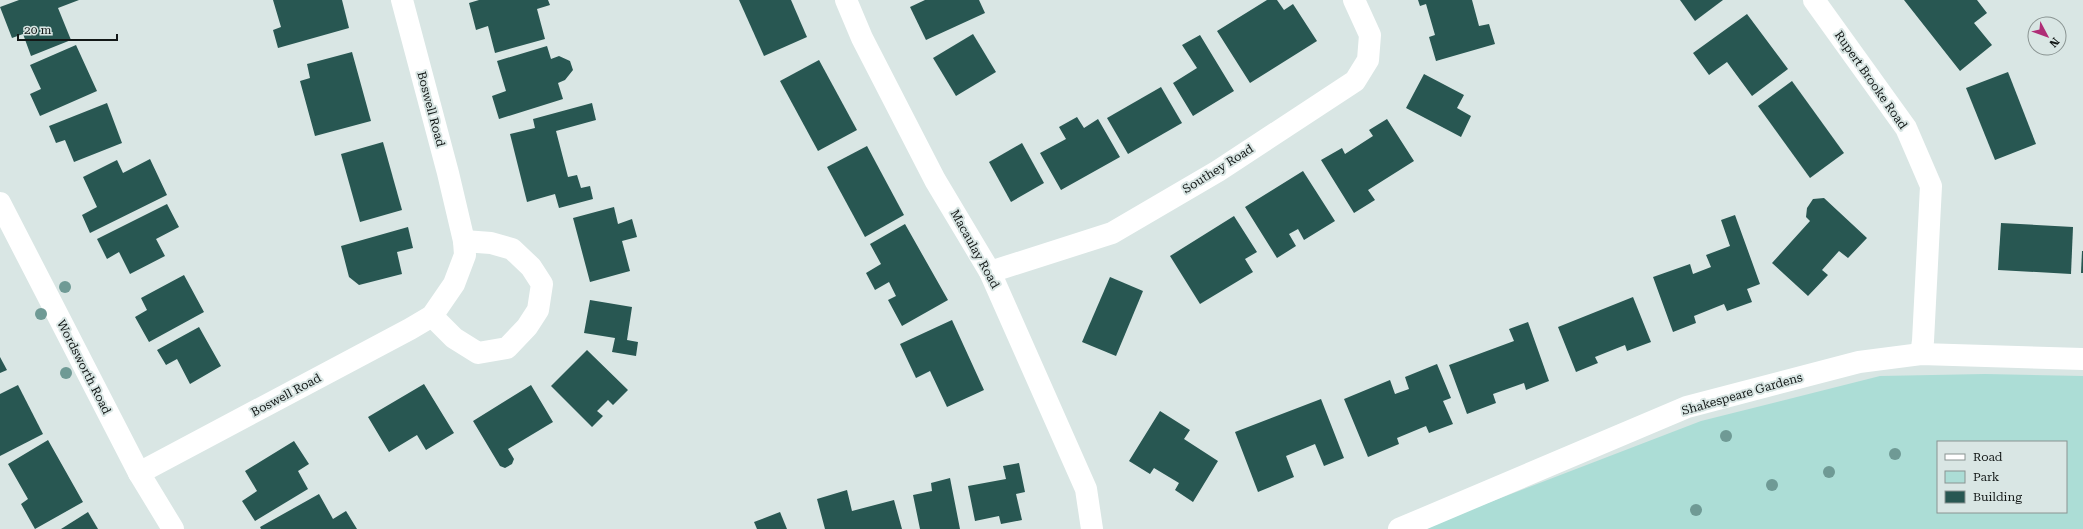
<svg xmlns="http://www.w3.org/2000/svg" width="2083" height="529" font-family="'Roboto Serif',serif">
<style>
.green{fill:#acddd6;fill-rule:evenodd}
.building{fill:#285752}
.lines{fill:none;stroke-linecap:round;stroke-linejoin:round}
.minor{stroke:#fff;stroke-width:22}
.tree{fill:#6f9a95}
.labels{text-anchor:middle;stroke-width:4;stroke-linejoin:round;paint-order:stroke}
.street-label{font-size:12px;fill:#131817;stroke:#d9e6e4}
</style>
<rect width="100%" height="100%" fill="#d9e6e4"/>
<!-- green -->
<path class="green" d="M1985 374 2083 376V529H1420L1701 421 1880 376ZM1938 442H2066V512H1938Z"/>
<!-- building -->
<g class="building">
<polygon points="19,0 79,0 58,8 71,40 31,56 23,34 12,38 0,7"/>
<polygon points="273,0 342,0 349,28 278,48 273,30 281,27"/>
<polygon points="479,0 548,0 550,5 537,9 545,39 495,53 488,26 476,30 469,3"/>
<polygon points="739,0 791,0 807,37 764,56"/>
<polygon points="925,0 979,0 985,13 926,40 910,7"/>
<polygon points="1267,0 1277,0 1284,10 1293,4 1317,41 1250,83 1217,31"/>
<polygon points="1418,0 1472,0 1479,26 1489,24 1495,44 1436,61 1429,37 1435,35 1426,4 1420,6"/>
<polygon points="1680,0 1723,0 1695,21"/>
<polygon points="1904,0 1977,0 1987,13 1974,23 1992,45 1960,71"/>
<polygon points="1747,14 1788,69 1752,96 1727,62 1709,75 1693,53"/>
<polygon points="973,34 996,72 956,96 933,58"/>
<polygon points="1200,35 1234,91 1193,116 1173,83 1197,68 1182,45"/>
<polygon points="76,45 97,91 40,116 30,94 41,89 30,65"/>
<polygon points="547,46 551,59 559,56 570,61 573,70 565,80 558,83 563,99 499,119 492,96 506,91 497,61"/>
<polygon points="352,52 371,121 315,136 300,81 310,78 307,64"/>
<polygon points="819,60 857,130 818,151 780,81"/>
<polygon points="2008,72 2036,144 1995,160 1966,88"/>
<polygon points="1424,74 1464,95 1457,108 1471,116 1461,137 1406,108"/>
<polygon points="1792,81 1844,153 1810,178 1758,106"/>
<polygon points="1161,87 1182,123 1128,154 1107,118"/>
<polygon points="107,103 122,143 74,162 65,140 56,143 49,126"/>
<polygon points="592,103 596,120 556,131 568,177 577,175 581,188 590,186 593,199 559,208 555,194 527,202 510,134 535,128 533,119"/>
<polygon points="1077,117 1084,128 1098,119 1120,157 1061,190 1040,153 1066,139 1059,127"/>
<polygon points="1387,119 1414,161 1368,190 1375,200 1354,213 1321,160 1342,148 1345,154 1373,136 1369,130"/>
<polygon points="383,142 402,210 360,222 341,154"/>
<polygon points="1022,143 1044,183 1011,202 989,162"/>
<polygon points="867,146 904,215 865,237 827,167"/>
<polygon points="150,159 167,195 90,233 82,215 97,207 83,177 117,160 123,173"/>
<polygon points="1303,171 1335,221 1304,240 1298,229 1289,234 1296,246 1277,258 1245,207"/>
<polygon points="1824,198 1867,238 1848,258 1839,251 1822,270 1828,275 1808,296 1772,263 1810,221 1806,217 1807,208 1813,199"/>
<polygon points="167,204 179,227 156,239 165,256 130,274 119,252 107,259 97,239"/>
<polygon points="614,207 618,224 632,219 637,237 622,241 630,271 590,282 573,218"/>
<polygon points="1735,215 1760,284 1747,289 1752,302 1727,311 1724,304 1694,316 1696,323 1673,332 1653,277 1690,264 1693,274 1711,267 1706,255 1730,246 1721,220"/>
<polygon points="1234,216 1257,252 1245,259 1253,272 1200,304 1170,256"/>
<polygon points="2001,223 2073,227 2071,274 1998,270"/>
<polygon points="905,224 948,300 902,326 888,300 896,296 889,282 875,290 866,273 881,264 870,244"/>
<polygon points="408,227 413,248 397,252 402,274 359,285 349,277 341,246"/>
<polygon points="2082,251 2083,251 2083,273 2081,273"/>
<polygon points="184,275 204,312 149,342 135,317 147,310 141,298"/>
<polygon points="1110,277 1143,291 1116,356 1082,342"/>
<polygon points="1633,297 1651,342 1627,351 1625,345 1595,357 1598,363 1576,372 1558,327"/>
<polygon points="590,300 632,307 627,340 638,342 636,356 612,352 615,338 584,333"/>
<polygon points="952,320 984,390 947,407 930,371 916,378 900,344"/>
<polygon points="1528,322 1549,381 1526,390 1524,383 1493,394 1496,403 1467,414 1449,365 1514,341 1509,329"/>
<polygon points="199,327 221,366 190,384 177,359 166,365 157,350"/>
<polygon points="587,350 628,390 613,405 608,400 597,411 603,416 592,427 551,386"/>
<polygon points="0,357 7,370 0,373"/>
<polygon points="1437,364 1451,398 1443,401 1453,424 1429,433 1426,426 1397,438 1399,444 1368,457 1344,399 1390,380 1395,394 1409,389 1405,377"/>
<polygon points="424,384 454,433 426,450 417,435 389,452 368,417"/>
<polygon points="18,385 43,434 0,456 0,394"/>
<polygon points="531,385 553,422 508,449 514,459 512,464 505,468 500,466 473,421"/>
<polygon points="1321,399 1344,458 1324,466 1315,444 1286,456 1294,477 1258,492 1235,432"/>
<polygon points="1160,411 1190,430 1184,439 1218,461 1193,502 1175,490 1179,483 1154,468 1150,474 1129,461"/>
<polygon points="48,440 83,502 35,529 21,504 28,499 8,464"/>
<polygon points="294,441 309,464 298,471 308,489 255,521 242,501 257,491 245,471"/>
<polygon points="1019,463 1025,492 1016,494 1022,520 1001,524 999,516 975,521 968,486 1006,479 1003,466"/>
<polygon points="950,478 960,529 920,529 913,495 932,491 931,483"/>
<polygon points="847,490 852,511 894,500 902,529 825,529 817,499"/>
<polygon points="319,494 333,519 346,511 357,529 261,529 260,527"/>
<polygon points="88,512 98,529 61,529"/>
<polygon points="780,512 787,529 757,529 754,522"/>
</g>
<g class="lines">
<!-- minor -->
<g class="minor">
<polyline points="846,0 862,38 935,180 990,272 1086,489 1092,529"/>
<polyline points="1814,0 1906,128 1931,186 1923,341 1921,354"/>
<polyline points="0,203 139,473 173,529"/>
<polyline points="990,272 1112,233 1218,171 1355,81 1368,60 1370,35 1354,0"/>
<polyline points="432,316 454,338 478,353 507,348 527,327 538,310 542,284 531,267 512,249 491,243 464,241"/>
<polyline points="139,473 410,329 432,316 454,284 465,255 464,241 448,173 402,0"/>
<polyline points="1399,529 1687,407 1859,362 1921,354 2083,359"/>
</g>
</g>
<!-- trees -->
<g class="tree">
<circle cx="65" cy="287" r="6"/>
<circle cx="41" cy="314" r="6"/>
<circle cx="66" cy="373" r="6"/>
<circle cx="1726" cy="436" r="6"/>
<circle cx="1895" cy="454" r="6"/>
<circle cx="1829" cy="472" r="6"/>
<circle cx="1772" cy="485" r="6"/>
<circle cx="1696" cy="510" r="6"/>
</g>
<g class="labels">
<!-- street labels -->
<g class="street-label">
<text transform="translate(1871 80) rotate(55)" y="4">Rupert Brooke Road</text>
<text transform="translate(431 109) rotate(75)" y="4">Boswell Road</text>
<text transform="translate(1218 169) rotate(-32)" y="4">Southey Road</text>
<text transform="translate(975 249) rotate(61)" y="4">Macaulay Road</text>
<text transform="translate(84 367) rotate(63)" y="4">Wordsworth Road</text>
<text transform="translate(1742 394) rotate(-16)" y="4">Shakespeare Gardens</text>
<text transform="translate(286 395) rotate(-28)" y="4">Boswell Road</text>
</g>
</g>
<!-- legend -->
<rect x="1937" y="441" width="130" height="72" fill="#d9e6e4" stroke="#8a9492"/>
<rect x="1945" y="454" width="20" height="6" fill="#ffffff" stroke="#8a9492"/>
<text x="1973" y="461" font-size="12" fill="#131817">Road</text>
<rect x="1945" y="471" width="20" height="12" fill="#acddd6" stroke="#8a9492"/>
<text x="1973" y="481" font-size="12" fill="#131817">Park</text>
<rect x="1945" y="491" width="20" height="12" fill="#285752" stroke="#8a9492"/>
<text x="1973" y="501" font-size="12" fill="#131817">Building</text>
<!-- north arrow -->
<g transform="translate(2047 36) rotate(131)"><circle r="19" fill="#d9e6e4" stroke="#8a9492"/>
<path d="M0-3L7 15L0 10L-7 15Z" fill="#af2d76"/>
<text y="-6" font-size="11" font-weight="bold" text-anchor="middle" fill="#131817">N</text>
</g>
<!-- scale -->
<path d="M18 34v6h99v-6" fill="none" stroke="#131817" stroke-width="2"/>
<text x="24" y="34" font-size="12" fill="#131817" stroke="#d9e6e4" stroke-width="3" paint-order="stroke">20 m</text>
</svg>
